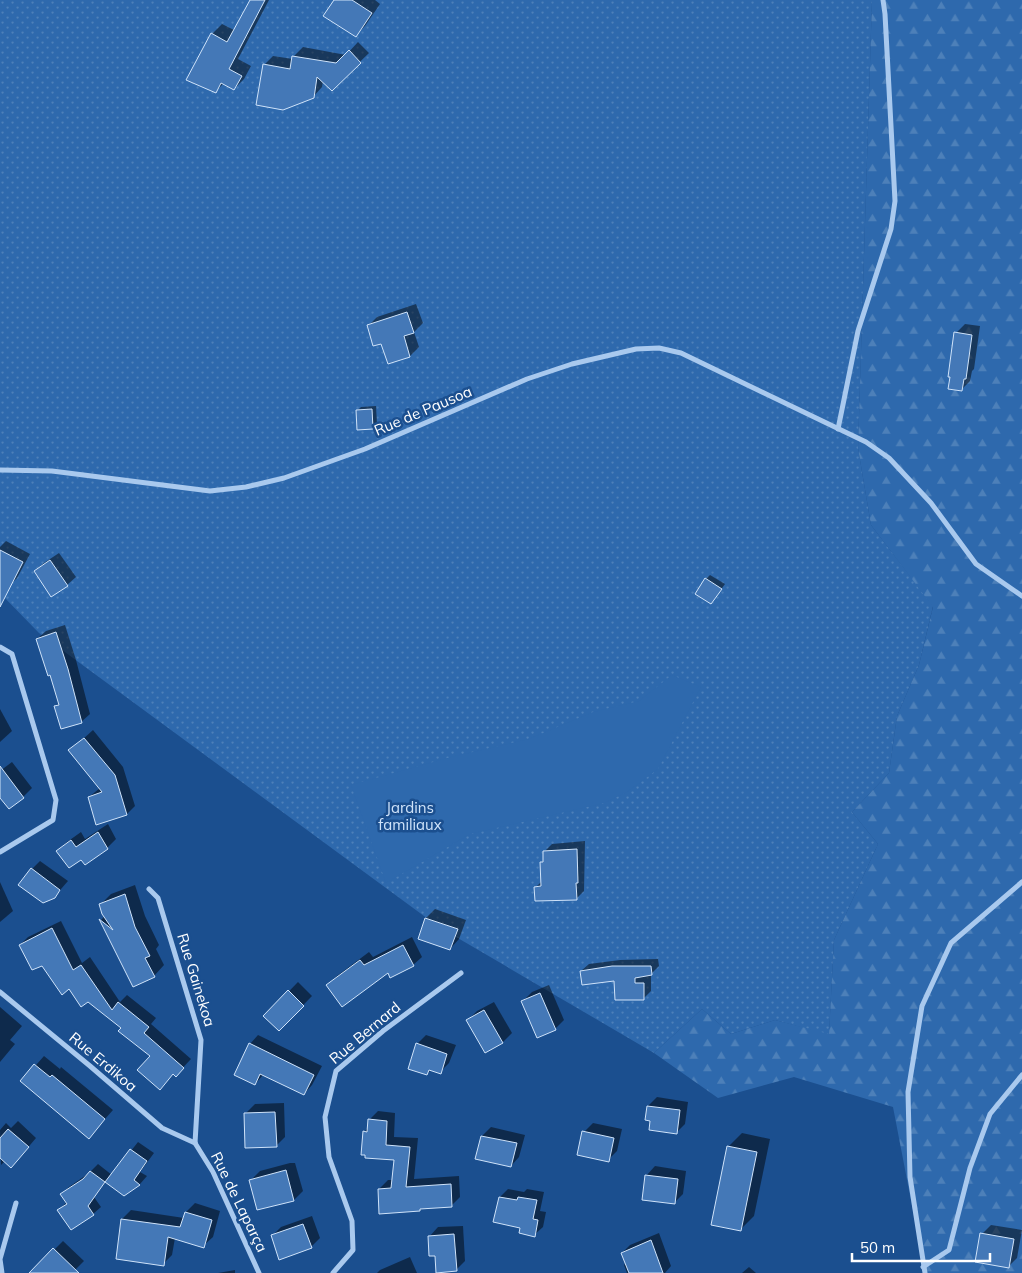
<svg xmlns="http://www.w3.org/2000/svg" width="1022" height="1273" font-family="Mulish,sans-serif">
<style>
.grass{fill:url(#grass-dots)}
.forest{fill:url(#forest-firs)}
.garden{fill:#2e69ad}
.shadow{fill:#0007}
.building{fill:#4478b7;stroke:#cfe3fa}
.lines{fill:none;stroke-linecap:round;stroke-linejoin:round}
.minor{stroke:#a9c9ee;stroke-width:5}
.labels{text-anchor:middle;stroke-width:5;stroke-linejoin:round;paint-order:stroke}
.street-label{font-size:15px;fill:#fff;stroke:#1b4f8f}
.park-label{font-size:15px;fill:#cfe3fa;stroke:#1b4f8f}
</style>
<defs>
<pattern id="grass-dots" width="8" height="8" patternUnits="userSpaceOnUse" patternTransform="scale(1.25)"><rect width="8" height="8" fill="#2e69ad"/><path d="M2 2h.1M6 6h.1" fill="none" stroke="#4d80b9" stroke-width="1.8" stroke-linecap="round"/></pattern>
<pattern id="forest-firs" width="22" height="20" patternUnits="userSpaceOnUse" patternTransform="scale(1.25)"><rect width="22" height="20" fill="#2e69ad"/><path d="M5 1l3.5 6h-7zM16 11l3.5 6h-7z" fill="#4d80b9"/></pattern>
</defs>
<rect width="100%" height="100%" fill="#1b4f8f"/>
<!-- grass -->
<polygon class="grass" points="0,0 872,0 858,448 871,525 933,606 919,665 897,716 889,773 852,812 878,844 834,940 829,1035 775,1020 731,1034 702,1009 654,1053 439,927 39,633 0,593"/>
<!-- forest -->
<polygon class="forest" points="872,0 1022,0 1022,1273 925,1273 893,1107 794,1077 718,1098 654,1053 702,1009 731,1034 775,1020 829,1034 834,940 878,844 852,812 889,773 897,716 919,665 933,607 871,525 858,448"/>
<!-- garden -->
<polygon class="garden" points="672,675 701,687 658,769 627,792 604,803 470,834 386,883 351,785 451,757 529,739 593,712 639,701"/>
<!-- shadow -->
<g class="shadow">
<polygon points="251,0 269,0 238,59 251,66 244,79 234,89 224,83 215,92 212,34 222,24 234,30"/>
<polygon points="335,0 375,0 380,4 365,26 356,35"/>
<polygon points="358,42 369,53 332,89 323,81 322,87 313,97 264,65 273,56 293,59 294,56 303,47 346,55"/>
<polygon points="416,304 423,323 414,332 419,347 410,356 382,342 368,326 377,317"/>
<polygon points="965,324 980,326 974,369 972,371 970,381 961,390 956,333"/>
<polygon points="376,406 377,424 373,428 357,411 361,407"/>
<polygon points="6,541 30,554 17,578 9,586 0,582 0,547"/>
<polygon points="59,553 76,577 67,585 35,571 44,563"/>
<polygon points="710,575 725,584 711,603 706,579"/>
<polygon points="65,625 76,660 90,714 81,722 56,707 59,703 51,673 37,639 46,631"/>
<polygon points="0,709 12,731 0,742"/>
<polygon points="93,730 123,767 135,806 127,814 97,823 89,797 100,788 70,751"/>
<polygon points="12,762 32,788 23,797 0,795 0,771"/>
<polygon points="108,824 116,839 107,848 81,858 58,851 67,842 81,832 85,839"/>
<polygon points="585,841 584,891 576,899 536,887 542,881 541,863 544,860 544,852 552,844"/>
<polygon points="40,861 68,881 54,897 32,869"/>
<polygon points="0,882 13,911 0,922"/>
<polygon points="135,885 145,916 159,945 156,949 164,965 154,976 133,986 101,920 105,916 100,905 111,894"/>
<polygon points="435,909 466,920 459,939 450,949 419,938 426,918"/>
<polygon points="61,921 82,963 90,957 120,1002 127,995 156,1018 151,1024 191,1059 176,1075 151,1056 123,1028 69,988 20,945 28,937"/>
<polygon points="412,937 422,957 413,965 328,985 337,976 369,952 373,957"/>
<polygon points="658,959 659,966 651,974 651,991 643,999 616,979 581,971 589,964 620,960"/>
<polygon points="298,982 312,996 279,1030 265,1016"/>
<polygon points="549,985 564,1020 555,1029 523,1001 532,992"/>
<polygon points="494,1002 512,1033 503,1042 485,1052 468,1020 477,1011"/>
<polygon points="0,1007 22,1026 10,1040 15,1044 0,1062"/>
<polygon points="258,1035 322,1066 312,1085 304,1094 264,1074 255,1084 250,1044"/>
<polygon points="426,1035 456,1045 449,1063 440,1072 432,1069 427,1074 417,1044"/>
<polygon points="44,1056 60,1069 61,1067 113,1110 89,1137 22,1081"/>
<polygon points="657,1097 688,1102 685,1124 676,1133 652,1119 648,1106"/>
<polygon points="284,1103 285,1137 276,1146 246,1113 255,1104"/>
<polygon points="378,1111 395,1113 394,1137 418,1138 414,1179 459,1176 460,1197 451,1206 422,1207 420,1210 379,1189 388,1180 393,1180 396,1159 364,1132 368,1128 369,1120"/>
<polygon points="18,1121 36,1138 19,1158 5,1161 1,1165 0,1130 6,1123 11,1128"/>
<polygon points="593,1123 622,1129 617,1151 608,1160 584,1132"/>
<polygon points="491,1127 525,1135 519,1157 511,1166 482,1136"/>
<polygon points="742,1133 770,1139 754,1216 740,1230 728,1147"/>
<polygon points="138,1142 154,1153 140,1172 147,1176 140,1184 124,1194 106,1181 94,1197 101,1207 93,1214 59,1210 67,1202 62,1194 69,1187 89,1173 98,1164 112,1175"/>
<polygon points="290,1163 295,1163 303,1191 294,1200 251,1180 260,1171"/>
<polygon points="655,1166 686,1171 683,1194 674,1203 646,1176"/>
<polygon points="508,1189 524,1192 527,1189 544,1192 540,1211 546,1212 543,1227 534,1235 522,1227 500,1197"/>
<polygon points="195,1203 220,1211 213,1237 203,1246 175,1238 172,1255 163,1264 122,1219 131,1210 184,1218 186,1212"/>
<polygon points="312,1216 320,1238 311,1247 272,1236 281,1227"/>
<polygon points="991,1225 1022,1230 1017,1258 1008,1267 982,1234"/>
<polygon points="463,1226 465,1261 456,1270 429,1237 438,1227"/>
<polygon points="659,1233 671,1266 665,1273 627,1273 624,1265 626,1263 622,1253 630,1245"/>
<polygon points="63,1241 84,1261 72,1273 42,1273 36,1268"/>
<polygon points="410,1257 417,1273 377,1273 380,1270"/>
<polygon points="749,1267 756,1273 742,1273"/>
<polygon points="235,1270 235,1273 218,1273"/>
</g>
<!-- building -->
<g class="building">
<polygon points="250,0 265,0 229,69 242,76 234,90 221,83 216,93 186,80 211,33 227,42"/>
<polygon points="334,0 352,0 372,13 356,37 323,16"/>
<polygon points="349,50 361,63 332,91 317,77 314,98 283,110 256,105 263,64 290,69 292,56 336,63"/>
<polygon points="407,312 414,333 404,336 410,357 388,364 381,344 373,346 367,325"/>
<polygon points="954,332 972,335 966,379 964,379 962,391 948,389 950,377 948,377"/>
<polygon points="372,409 373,429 357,430 356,410"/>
<polygon points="0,550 23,562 0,607"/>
<polygon points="50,560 68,586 51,597 34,571"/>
<polygon points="705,578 722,589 711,604 695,594"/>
<polygon points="56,632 68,669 82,723 61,729 54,706 59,705 50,675 48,676 36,639"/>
<polygon points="84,738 115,775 127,815 96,825 88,797 102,792 68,750"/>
<polygon points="0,766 24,798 9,809 0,798"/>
<polygon points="98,832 108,849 85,865 81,860 69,868 56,851 71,840 76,847"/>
<polygon points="577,849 578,883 576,883 577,900 535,901 534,887 541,886 540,862 543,862 543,851"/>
<polygon points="31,868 60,890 55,898 43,903 18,885"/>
<polygon points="125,894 135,927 150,956 145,958 155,977 133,987 99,919 113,930 102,914 99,904"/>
<polygon points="425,918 458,929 450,950 418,939"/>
<polygon points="52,928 73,970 81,965 112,1010 118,1002 149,1027 144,1033 184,1068 176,1077 173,1074 160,1090 137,1070 150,1056 118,1031 121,1028 88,1002 81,1007 69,989 62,995 42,966 32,970 19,945"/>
<polygon points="403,945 414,966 390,978 388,973 342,1007 326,985 360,960 364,965"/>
<polygon points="612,966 651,966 652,975 635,978 635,983 644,983 644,1000 615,1000 614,981 582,985 580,971"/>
<polygon points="288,990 304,1006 279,1031 263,1016"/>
<polygon points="540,993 556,1030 537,1038 521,1001"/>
<polygon points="484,1010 503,1043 485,1053 466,1020"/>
<polygon points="249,1043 314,1075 304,1095 260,1074 255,1085 234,1075"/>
<polygon points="416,1043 447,1054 441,1074 429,1070 427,1075 408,1069"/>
<polygon points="34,1064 50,1077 52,1075 105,1119 89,1139 20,1081"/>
<polygon points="647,1106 680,1110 677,1134 649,1130 650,1121 645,1120"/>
<polygon points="275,1112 277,1147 245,1148 244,1113"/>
<polygon points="368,1119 387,1121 386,1145 410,1147 406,1187 451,1184 452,1207 420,1209 420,1211 379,1214 378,1189 391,1188 394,1160 365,1158 365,1155 361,1155 363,1131 367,1132"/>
<polygon points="8,1129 29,1147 11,1168 0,1158 0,1138"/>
<polygon points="582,1131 614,1138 609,1162 577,1155"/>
<polygon points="481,1136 517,1143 511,1167 475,1159"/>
<polygon points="727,1146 757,1152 741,1231 711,1225"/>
<polygon points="130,1149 147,1161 134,1180 140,1185 124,1196 105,1182"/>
<polygon points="286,1170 294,1201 257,1210 249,1180"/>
<polygon points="90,1171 105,1182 88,1206 94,1215 71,1230 57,1210 67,1204 60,1194 83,1179"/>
<polygon points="645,1175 678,1179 675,1204 642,1200"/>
<polygon points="499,1197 517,1200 518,1197 537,1200 533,1219 538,1220 535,1237 519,1233 520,1228 493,1222"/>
<polygon points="185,1212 212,1220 204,1248 168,1237 164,1266 116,1259 121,1219 180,1227"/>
<polygon points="303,1224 312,1248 279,1260 271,1235"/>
<polygon points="980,1233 1014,1239 1009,1268 975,1262"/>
<polygon points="454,1234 457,1271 436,1273 435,1256 429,1256 428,1236"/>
<polygon points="651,1240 663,1273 629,1273 621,1253"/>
<polygon points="53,1248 79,1273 29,1273"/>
</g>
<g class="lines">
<!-- minor -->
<g class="minor">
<polyline points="838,429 858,331 891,229 895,201 885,14 883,0"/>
<polyline points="0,470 52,471 210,491 246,487 284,478 365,449 527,379 572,364 636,349 659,348 681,353 866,442 889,458 931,503 976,564 1022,596"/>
<polyline points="0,647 12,654 56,800 53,820 0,852"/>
<polyline points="149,889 158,898 201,1040 195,1143"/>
<polyline points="0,992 90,1066 162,1128 195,1143"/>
<polyline points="195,1143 213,1172 259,1273"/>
<polyline points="923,1267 949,1250 970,1168 990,1114 1022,1075"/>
<polyline points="2,1273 0,1259 16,1203"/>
<polyline points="333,1273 353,1250 352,1221 329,1157 325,1117 336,1071 383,1031 461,973"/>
<polyline points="925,1273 910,1177 908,1092 922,1006 951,943 1022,882"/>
</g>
</g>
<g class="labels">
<!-- street labels -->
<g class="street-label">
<text transform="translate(423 411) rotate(-23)" y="5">Rue de Pausoa</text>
<text transform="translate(196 980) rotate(73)" y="5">Rue Gainekoa</text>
<text transform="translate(365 1033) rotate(-40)" y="5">Rue Bernard</text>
<text transform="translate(103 1062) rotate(40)" y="5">Rue Erdikoa</text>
<text transform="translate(239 1202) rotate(64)" y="5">Rue de Laparça</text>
</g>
<!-- park labels -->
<g class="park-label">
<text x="410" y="813">Jardins<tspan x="410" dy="17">familiaux</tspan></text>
</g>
</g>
<!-- scale -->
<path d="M852 1253v8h138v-8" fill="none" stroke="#ffffff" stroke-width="2.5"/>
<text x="860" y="1253" font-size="15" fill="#ffffff" stroke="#1b4f8f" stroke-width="4" paint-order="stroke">50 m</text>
</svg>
